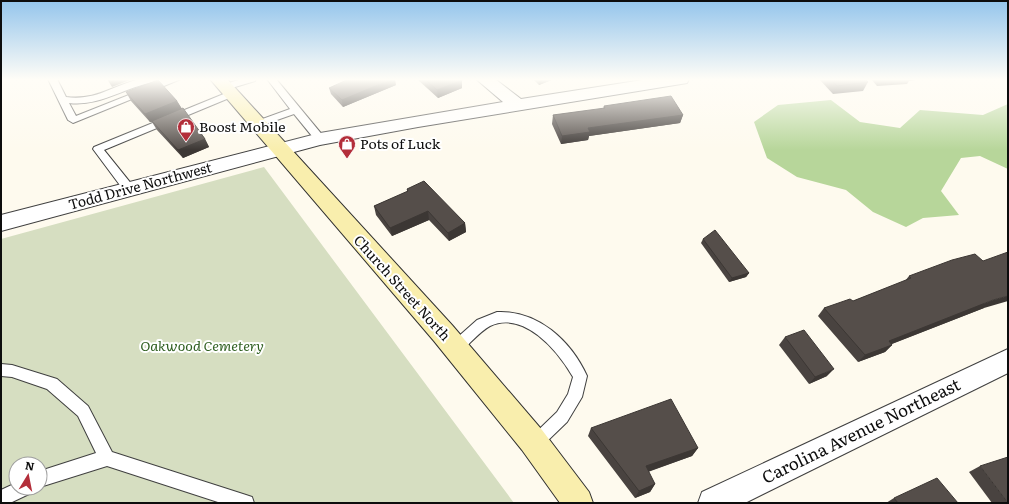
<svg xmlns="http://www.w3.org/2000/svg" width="1009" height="504" font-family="Literata,serif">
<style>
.forest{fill:#b7d69a}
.cemetery{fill:#d6dec1;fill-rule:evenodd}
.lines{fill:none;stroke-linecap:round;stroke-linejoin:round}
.service-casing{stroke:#404040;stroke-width:2}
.minor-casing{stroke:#404040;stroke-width:2}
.secondary-casing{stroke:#2f2f2f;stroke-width:2}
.service{fill:#fff;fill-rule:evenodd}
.minor{fill:#fff;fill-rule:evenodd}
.secondary{fill:#f9eead;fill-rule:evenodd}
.wall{fill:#494340}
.shaded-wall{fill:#3c3734}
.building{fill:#554e4a;stroke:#3c3734}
.labels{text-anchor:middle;stroke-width:4;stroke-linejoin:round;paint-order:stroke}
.poi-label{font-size:14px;fill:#0d0d0d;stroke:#fff;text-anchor:start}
.street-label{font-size:14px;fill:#0d0d0d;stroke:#fff}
.park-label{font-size:14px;font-style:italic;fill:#316022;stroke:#fff}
.near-street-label{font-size:17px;fill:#0d0d0d;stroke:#fff}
</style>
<rect width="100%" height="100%" fill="#fefaee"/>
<!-- forest -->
<polygon class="forest" points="831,100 860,122 900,128 920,110 983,115 1008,104 1008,169 980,156 961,158 941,191 959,215 923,218 906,227 873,212 846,190 797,177 767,158 754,122 778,105"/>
<!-- cemetery -->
<path class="cemetery" d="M264 167 514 503H1V239ZM16 464H40V488H16Z"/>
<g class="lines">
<!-- service casing -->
<g class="service-casing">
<g id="service">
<path d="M48 79H57L66 97C98 101 112 85 141 79 154 77 168 79 181 79L73 123 68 120ZM154 82 159 83 76 116 69 103C99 107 125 87 154 82Z"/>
<polygon points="242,79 256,79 255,81 225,90 220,87 222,85"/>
<polygon points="267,79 276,79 324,137 325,139 324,141 316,141 294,114 260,126 254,126 252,124 254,122 290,109"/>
<polygon points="231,91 234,92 236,94 234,96 104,150 133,186 134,189 133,192 125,192 93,149 94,147"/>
<path d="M497 312C538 310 571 341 587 376L582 397 567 422 539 449 534 452 529 449 526 444 529 439 557 412 568 394 573 377C558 351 524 310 490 326 479 332 470 344 460 352L455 354 450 352 448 348 450 344 477 320Z"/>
<polygon points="1,364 12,365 57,379 88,406 112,452 246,495 252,497 254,503 221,503 107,466 40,487 40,471 96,453 78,416 47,389 12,377 1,376"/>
<polygon points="16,483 16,488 31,488 29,494 10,503 1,503 1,490"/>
</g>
</g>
<!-- minor casing -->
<g class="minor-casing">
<g id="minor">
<polygon points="476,79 495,79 521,99 649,79 689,79 687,83 681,84 418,127 320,145 1,231 1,215 320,133 503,102"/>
<polygon points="1008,349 1008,373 745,503 698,503 702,492"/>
</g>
</g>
<!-- secondary casing -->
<g class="secondary-casing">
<polygon id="secondary" points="210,79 227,79 452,325 542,430 589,492 593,503 560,503 522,450 434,341"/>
</g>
<!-- service -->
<use href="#service" class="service"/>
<!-- minor -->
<use href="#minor" class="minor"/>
<!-- secondary -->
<use href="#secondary" class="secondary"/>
</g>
<!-- wall -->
<g class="wall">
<polygon points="417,79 461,79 462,80 462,88 438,98"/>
<polygon points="533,79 554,79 539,85"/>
<polygon points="819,79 865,79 868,82 863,91 833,94"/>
<polygon points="871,79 921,79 909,81 907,84 877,86"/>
<polygon points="396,85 343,107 331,94 329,88"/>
<polygon points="126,92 177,101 182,109 205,139 209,147 183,158 157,130 152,122 150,122 131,101"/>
<polygon points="604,106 683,115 680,123 589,136 588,140 561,144 552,124 553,115 603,109"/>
<polygon points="407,189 465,223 466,232 449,241 429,220 392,236 376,215 374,206 407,192"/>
<polygon points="703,239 749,273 746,277 729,282 701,243"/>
<polygon points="983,261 984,308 892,344 892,345 885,352 858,362 818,316 824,308 853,301 905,281 909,276"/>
<polygon points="785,337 827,376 809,384 779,345"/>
<polygon points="591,428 698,448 692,456 648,472 655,484 650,492 635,498 588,436"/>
<polygon points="980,466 1008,503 992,503 969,472"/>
<polygon points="894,498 958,503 886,503"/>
</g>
<!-- shaded-wall -->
<g class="shaded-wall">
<polygon points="107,79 137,79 130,80 112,87"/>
<polygon points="392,79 395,79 396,85 343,107 342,100"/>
<polygon points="539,79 554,79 539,85"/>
<polygon points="910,79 921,79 909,81"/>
<polygon points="462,80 462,88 438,98 437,90"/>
<polygon points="177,101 182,109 150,122 145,114"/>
<polygon points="683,115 680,123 589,136 588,140 561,144 562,136 588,128"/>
<polygon points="205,139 209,147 183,158 178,150"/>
<polygon points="428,211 429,220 392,236 390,228"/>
<polygon points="465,223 466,232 449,241 448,233"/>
<polygon points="749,273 746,277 729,282 732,278"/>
<polygon points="1008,296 1008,301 984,308 881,348 889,341 993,300"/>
<polygon points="892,345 885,352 858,362 865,355"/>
<polygon points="834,369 827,376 809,384 815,377"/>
<polygon points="698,448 692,456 641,474 646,466"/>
<polygon points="655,484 650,492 635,498 639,491"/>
</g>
<!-- building -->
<g class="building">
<polygon points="349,79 392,79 342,100 329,88"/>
<polygon points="425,79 461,79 462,80 437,90"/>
<polygon points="831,79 865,79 868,82 837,86"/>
<polygon points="158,80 177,101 145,114 126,92"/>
<polygon points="671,96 683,115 588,128 590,132 562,136 553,115 605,108 604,106"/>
<polygon points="183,108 205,139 178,150 152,121"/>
<polygon points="424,181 465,223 448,233 428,211 390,228 374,206 408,191 407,189"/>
<polygon points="715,230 749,273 732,278 703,239"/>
<polygon points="1008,252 1008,296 993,300 889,341 892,345 865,355 824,308 850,299 853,301 911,278 909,276 952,260 975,254 983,261"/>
<polygon points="804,330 834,369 815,377 785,337"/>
<polygon points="671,399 698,448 646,466 655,484 639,491 591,428"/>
<polygon points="1008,457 1008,503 980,466"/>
<polygon points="937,478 958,503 898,503 894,498"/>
</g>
<!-- sky -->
<linearGradient id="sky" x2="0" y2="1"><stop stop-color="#94c5ec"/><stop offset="0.53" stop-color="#fffdf7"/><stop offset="1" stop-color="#fffdf7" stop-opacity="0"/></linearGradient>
<rect width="1009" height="150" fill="url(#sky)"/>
<!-- icons -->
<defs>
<g id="shop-pin" transform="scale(0.9)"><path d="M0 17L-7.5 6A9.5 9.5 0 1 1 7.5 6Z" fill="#b32e3a" stroke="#fff"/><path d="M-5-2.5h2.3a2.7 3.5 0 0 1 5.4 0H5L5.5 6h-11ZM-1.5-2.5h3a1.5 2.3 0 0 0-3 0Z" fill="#fff"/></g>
</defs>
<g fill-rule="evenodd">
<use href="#shop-pin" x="186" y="127"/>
<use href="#shop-pin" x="347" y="144"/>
</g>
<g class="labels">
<!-- poi labels -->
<g class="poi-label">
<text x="199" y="132">Boost Mobile</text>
<text x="360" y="149">Pots of Luck</text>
</g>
<!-- street labels -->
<g class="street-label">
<text transform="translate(140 186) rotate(-15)" y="5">Todd Drive Northwest</text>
<text transform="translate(402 288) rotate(48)" y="5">Church Street North</text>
</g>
<!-- park labels -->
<g class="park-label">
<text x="202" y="351">Oakwood Cemetery</text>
</g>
<!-- near-street labels -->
<g class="near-street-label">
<text transform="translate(861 431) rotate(-26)" y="6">Carolina Avenue Northeast</text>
</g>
</g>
<!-- border -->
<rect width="1009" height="504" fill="none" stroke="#0d0d0d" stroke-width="4"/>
<!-- north arrow -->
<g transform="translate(28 476) rotate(10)"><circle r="19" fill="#ffffff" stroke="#9e9e9e"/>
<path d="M0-3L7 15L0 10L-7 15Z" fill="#b32e3a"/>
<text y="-6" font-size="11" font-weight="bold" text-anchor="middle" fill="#0d0d0d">N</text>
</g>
</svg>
